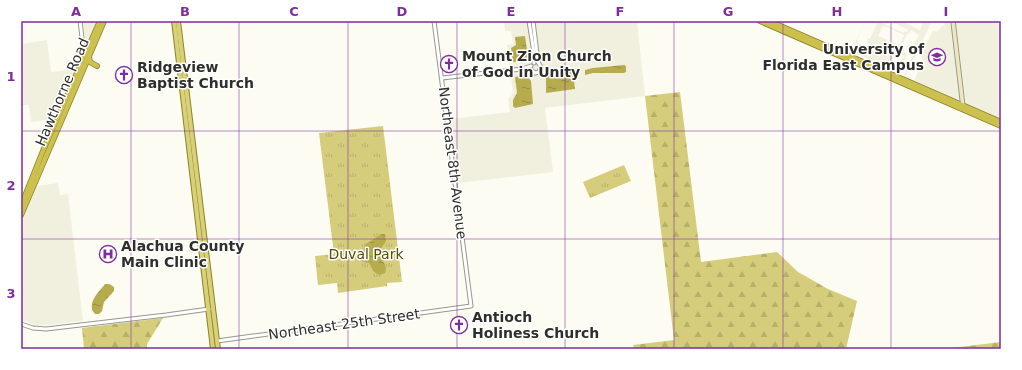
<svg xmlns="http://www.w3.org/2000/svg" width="1022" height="370" font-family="'DejaVu Sans',sans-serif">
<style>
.built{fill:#f1f0df;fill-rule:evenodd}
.forest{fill:url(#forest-firs)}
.park{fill:url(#park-tufts)}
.water{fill:url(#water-ripples)}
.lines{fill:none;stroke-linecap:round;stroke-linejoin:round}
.tertiary-casing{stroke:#97978e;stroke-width:5}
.secondary-casing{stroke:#97978e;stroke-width:5.5}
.primary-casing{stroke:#8c8225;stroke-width:6}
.trunk-casing{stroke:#8c8225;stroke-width:6}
.tertiary{stroke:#fff;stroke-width:3}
.secondary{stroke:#ece7bd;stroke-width:3.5}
.primary{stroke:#d9d07a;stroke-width:4}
.trunk{stroke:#ccc04e;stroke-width:4.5}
.grid{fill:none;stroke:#7e2d9d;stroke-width:1;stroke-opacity:0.55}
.labels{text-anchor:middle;stroke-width:3;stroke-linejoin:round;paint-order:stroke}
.poi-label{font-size:14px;font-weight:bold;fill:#2e2e2b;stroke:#fff;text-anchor:start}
.street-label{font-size:14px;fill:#2e2e2b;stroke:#fff}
.park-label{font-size:14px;fill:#554d00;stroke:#fff}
.neatline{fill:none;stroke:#7e2d9d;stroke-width:1.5}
.grid-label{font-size:13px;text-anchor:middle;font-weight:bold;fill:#7e2d9d}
</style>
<defs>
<pattern id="forest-firs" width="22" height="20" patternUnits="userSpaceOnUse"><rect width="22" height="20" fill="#d5cd7c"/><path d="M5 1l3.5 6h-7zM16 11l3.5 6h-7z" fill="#b7b06b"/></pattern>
<pattern id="park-tufts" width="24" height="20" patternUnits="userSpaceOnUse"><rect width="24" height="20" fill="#d5cd7c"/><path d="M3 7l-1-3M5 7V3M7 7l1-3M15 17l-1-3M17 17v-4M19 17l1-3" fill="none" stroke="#b7b06b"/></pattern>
<pattern id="water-ripples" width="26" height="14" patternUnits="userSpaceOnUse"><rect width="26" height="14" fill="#b6ab4d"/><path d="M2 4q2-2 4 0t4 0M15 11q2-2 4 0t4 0" fill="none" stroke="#948c40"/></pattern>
</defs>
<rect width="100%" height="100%" fill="#fcfcf3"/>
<!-- built -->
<g class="built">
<polygon points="83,21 97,21 86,46 85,36"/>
<polygon points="504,21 637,21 645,96 545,108 553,172 458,183 450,119 510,112 508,98 511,96 513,92 507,45 513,44 511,31 505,31"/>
<path d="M865 21 857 40 860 44 878 53 879 50 869 45 867 43 868 38 870 39 878 21 904 33 905 31 907 32 908 30 891 21H901L920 30 924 21H932L906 75 907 77 914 81 923 61V59L921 57 933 30 936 32 945 24 944 23 945 21H950L959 98 956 100 904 77 912 56 907 54 903 62 901 61 904 56 901 55 902 52 892 48 890 51 893 53 891 56 894 57V56L899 59 898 60 892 57 888 68 851 51ZM883 26 895 30V31L904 35 900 45 887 41 888 40 878 36ZM911 30 919 35 914 44H911L909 49 915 52 913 56 904 52V50L900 48 907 34H909Z"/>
<polygon points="956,21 1001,21 1001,119 966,104"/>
<polygon points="47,40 51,72 76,69 55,119 31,122 29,105 21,105 21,44"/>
<polygon points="58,183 60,195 68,194 83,321 49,325 35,325 21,320 21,223 37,186"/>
</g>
<!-- forest -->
<g class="forest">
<polygon points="680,92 701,262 777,252 798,272 828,289 857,301 846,349 634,349 633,345 674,340 645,96"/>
<polygon points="163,318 147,344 147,349 84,349 82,328"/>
<polygon points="1001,342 1001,349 943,349"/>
</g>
<!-- park -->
<g class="park">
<polygon points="383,126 402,282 387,283 387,286 338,293 337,283 318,285 315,256 334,254 319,133"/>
<polygon points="624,165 631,181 590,198 583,182"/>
</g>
<!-- water -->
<g class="water">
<polygon points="525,36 528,57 526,61 513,62 511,48 516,45 515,37"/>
<polygon points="624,65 626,66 626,72 624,73 593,73 585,75 585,70 593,68"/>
<polygon points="561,70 573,72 575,89 546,93 546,74 548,72"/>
<polygon points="526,75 531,81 533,104 515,108 513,106 513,100 517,93 515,77"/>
<path d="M382 234H385L386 241C384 245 381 247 380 250 377 259 389 263 385 273L380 275 374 272 369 263 361 261 360 259 366 244Z"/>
<path d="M105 284H109L114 287V291L104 302 102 311 99 314H95L92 310C90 299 99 292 105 284Z"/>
</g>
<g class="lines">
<!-- tertiary casing -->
<g class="tertiary-casing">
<g id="tertiary">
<polyline points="80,21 84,54"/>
<polyline points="529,21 534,53 534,63"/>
<polyline points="533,21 538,62"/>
<polyline points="524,69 531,70 535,73 539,72 541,67 538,62"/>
<polyline points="442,78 522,69 531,66"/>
<polyline points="21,324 33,328 46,329 166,315 209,309"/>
<polyline points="217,341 471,306 434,21"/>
</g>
</g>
<!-- secondary casing -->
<g class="secondary-casing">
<polyline id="secondary" points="953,21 963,107"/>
</g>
<!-- primary casing -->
<g class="primary-casing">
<g id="primary">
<polyline points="174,21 213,349"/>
<polyline points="178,21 218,349"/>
</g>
</g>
<!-- trunk casing -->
<g class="trunk-casing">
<g id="trunk">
<polyline points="760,21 1001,126"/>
<polyline points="769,21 1001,122"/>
<polyline points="89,57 90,62 97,66"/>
<polyline points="21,206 45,146 100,21"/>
<polyline points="21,215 104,21"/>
</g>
</g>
<!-- tertiary -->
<use href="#tertiary" class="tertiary"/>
<!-- secondary -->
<use href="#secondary" class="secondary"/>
<!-- primary -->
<use href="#primary" class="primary"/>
<!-- trunk -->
<use href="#trunk" class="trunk"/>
</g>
<!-- grid -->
<path class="grid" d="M131 21V349M239 21V349M348 21V349M457 21V349M565 21V349M674 21V349M783 21V349M891 21V349M21 131H1001M21 239H1001"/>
<!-- icons -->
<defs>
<g id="university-ring" transform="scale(0.9)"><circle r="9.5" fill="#fff" stroke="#7e2d9d" stroke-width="1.5"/><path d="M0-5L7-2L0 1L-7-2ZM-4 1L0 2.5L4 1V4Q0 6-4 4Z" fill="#7e2d9d"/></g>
<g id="church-ring" transform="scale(0.9)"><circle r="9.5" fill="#fff" stroke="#7e2d9d" stroke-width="1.5"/><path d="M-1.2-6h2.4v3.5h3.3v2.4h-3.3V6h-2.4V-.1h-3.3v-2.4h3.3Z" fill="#7e2d9d"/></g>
<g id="hospital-ring" transform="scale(0.9)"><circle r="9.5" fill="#fff" stroke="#7e2d9d" stroke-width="1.5"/><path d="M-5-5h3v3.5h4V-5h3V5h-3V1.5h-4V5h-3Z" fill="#7e2d9d"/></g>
</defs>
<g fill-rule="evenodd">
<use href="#university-ring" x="937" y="57"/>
<use href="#church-ring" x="449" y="64"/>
<use href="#church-ring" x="124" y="75"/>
<use href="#hospital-ring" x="108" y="254"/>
<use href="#church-ring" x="459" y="325"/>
</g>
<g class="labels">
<!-- poi labels -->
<g class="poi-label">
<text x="924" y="54" text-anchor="end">University of<tspan x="924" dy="16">Florida East Campus</tspan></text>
<text x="462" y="61">Mount Zion Church<tspan x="462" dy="16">of God in Unity</tspan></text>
<text x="137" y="72">Ridgeview<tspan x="137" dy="16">Baptist Church</tspan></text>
<text x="121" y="251">Alachua County<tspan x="121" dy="16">Main Clinic</tspan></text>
<text x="472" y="322">Antioch<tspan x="472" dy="16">Holiness Church</tspan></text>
</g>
<!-- street labels -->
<g class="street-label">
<text transform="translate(62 92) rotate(-67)" y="5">Hawthorne Road</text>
<text transform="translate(453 163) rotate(83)" y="5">Northeast 8th Avenue</text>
<text transform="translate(344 324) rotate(-8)" y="5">Northeast 25th Street</text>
</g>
<!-- park labels -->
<g class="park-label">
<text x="366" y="259">Duval Park</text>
</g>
</g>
<!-- border -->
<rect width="1022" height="370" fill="none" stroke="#ffffff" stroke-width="44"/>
<rect x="22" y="22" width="978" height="326" class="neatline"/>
<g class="grid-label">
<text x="76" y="16">A</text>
<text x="185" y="16">B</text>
<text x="294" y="16">C</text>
<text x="402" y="16">D</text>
<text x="511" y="16">E</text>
<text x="620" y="16">F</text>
<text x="728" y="16">G</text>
<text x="837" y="16">H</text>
<text x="946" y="16">I</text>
<text x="11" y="81">1</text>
<text x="11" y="190">2</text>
<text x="11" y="298">3</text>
</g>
</svg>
